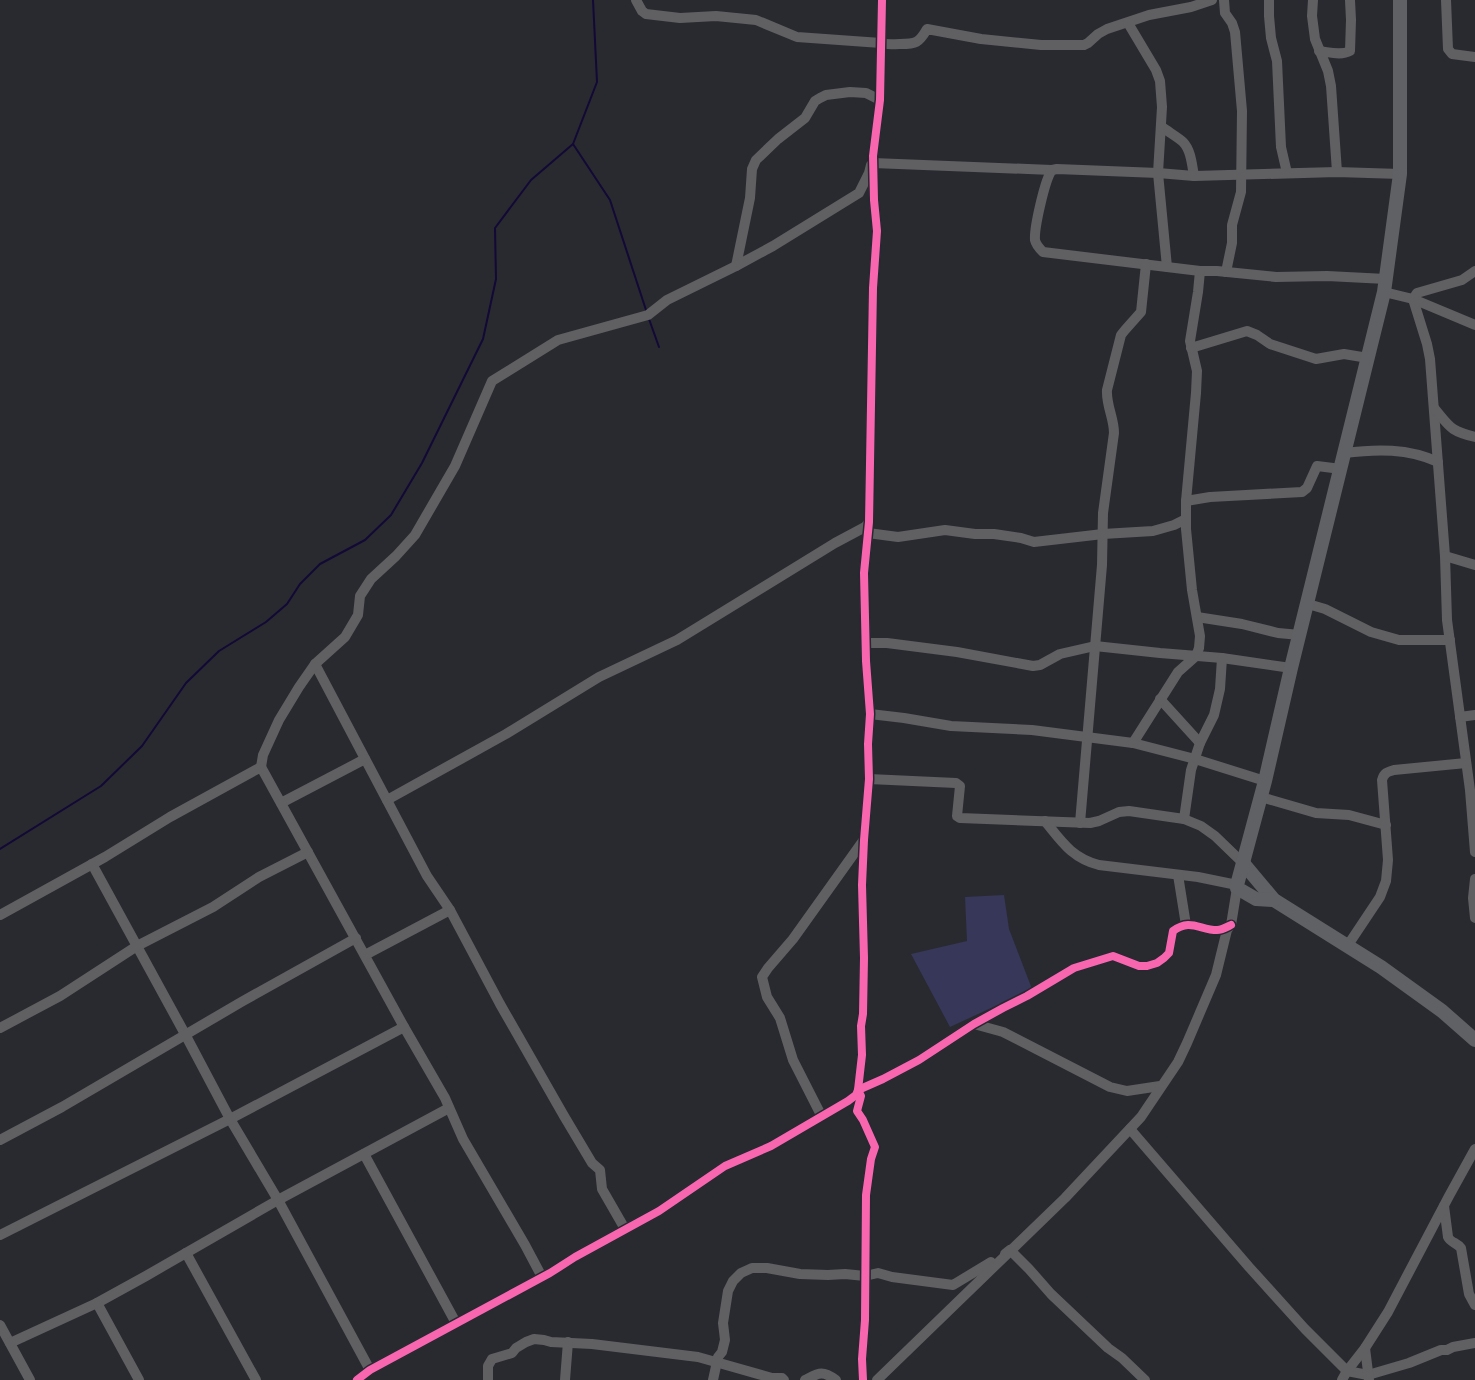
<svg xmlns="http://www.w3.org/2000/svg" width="1475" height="1380" font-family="'Fira Sans Condensed',sans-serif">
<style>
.grass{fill:#363759}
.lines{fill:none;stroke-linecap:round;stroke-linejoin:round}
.stream{stroke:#120936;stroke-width:2}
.minor{stroke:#606062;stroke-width:10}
.major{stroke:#606165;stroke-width:14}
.cycleway-casing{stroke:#272831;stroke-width:11}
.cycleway{stroke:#f766af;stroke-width:8}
</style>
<rect width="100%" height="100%" fill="#292a2f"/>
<!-- grass -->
<polygon class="grass" points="1004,895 1009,929 1032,989 950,1027 911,954 967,941 965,897"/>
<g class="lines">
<!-- stream -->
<g class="stream">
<polyline points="573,144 610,200 646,310"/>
<polyline points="649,319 659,347"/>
<polyline points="0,849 101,786 142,746 186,683 219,651 266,622 287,604 300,584 320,564 365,540 391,515 422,463 483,339 496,279 495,228 531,180 573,144 597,82 593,0"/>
</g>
<!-- minor -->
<g class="minor">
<path d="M636 0 642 11 646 14 680 18 716 16 756 20 797 37 881 43C887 45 893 44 900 44 916 44 919 43 927 29L981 39 1041 45H1084L1088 43 1098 34 1107 29 1149 15 1191 7 1212 0"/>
<polyline points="1224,0 1225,13 1232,23 1235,32 1242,111 1241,192 1232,225 1232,243 1226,272"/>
<polyline points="1269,0 1269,16 1271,38 1277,61 1281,147 1287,173"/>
<polyline points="1313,0 1312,16 1315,39 1328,71 1331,86 1337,172"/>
<polyline points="1446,0 1448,49 1452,54 1475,57"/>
<polyline points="1128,23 1156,70 1160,81 1162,107 1158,173 1167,267"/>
<path d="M1319 51C1329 52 1341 56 1350 51L1351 20 1350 0"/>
<path d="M1162 127C1167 131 1179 138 1183 142 1191 150 1192 165 1194 176"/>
<polyline points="873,163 1052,170"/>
<polyline points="736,266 750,198 752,169 756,160 778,139 805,118 815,101 820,98 826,95 850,92 866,93 880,100"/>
<polyline points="1475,271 1462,280 1417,293 1413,299 1427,344 1430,359 1445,556 1447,620 1470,790 1475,852"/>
<path d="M1386 279 1327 276 1276 277 1217 271H1200L1043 252C1039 248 1036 245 1035 240 1034 228 1045 179 1052 170L1057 169 1158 173 1194 176 1337 172 1400 174"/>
<polyline points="1384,292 1413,299 1475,325"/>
<polyline points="1191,348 1247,331 1257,335 1270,344 1316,359 1344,354 1368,358"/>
<path d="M1434 408C1450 427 1450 431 1475 437"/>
<path d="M1344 453C1376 449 1408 448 1438 462"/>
<polyline points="1186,501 1210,497 1302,492 1307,488 1317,466 1341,469"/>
<polyline points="868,533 898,537 945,530 975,534 994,534 1021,538 1034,542 1103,534 1153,531 1174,525 1186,519"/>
<polyline points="1445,556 1475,565"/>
<polyline points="1308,604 1325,609 1371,632 1399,640 1450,640"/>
<polyline points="1197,617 1242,624 1278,633 1300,635"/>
<polyline points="867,643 887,643 957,652 1033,666 1040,665 1060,654 1095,646 1160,653 1222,658 1291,668"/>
<polyline points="315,664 427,876 450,910 500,1004 564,1116 592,1163 600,1170 602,1189 625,1229"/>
<polyline points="1160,699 1200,743"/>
<polyline points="870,714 904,718 951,726 1032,730 1133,743 1195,759 1265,781"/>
<polyline points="1460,717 1475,715"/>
<polyline points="1133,743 1178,672 1196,656 1199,648 1200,636 1192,590 1186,529 1186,501 1196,393 1197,371 1190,341 1198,292 1200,271"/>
<polyline points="261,767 263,755 279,720 299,687 315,664 345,637 358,615 360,596 371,579 396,556 415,535 455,466 492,381 558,340 648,315 667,300 736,266 773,246 859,193 869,173 871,165"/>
<polyline points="869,779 956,783 960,786 957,816 960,818 1090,823 1099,821 1119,812 1129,811 1184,819 1201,826 1215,836 1243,863"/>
<polyline points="1261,797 1316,813 1349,815 1386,825"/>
<polyline points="387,800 506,734 599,677 677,640 835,543 865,527 869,522"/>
<polyline points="281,803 365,759"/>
<polyline points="1184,819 1191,770 1200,743 1214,715 1220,689 1222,658"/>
<path d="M1045 821C1062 842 1072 858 1099 865L1198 877 1237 885"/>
<path d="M1080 823 1102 565 1103 513 1114 433C1114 418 1106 405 1107 390L1121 335 1125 330 1141 312 1146 264"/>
<polyline points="92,864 185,1034 230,1119 278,1200 370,1370"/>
<polyline points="1178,875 1186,925"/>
<polyline points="1475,879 1473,898 1475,918"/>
<polyline points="0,915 105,857 170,817 261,767 404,1027 445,1098 463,1139 525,1245 542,1277"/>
<path d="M1348 945 1380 897 1386 881 1388 860 1382 780C1384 773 1387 772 1394 770L1466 763"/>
<polyline points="365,955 450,910"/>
<polyline points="974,1024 1003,1032 1110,1087 1127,1091 1160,1086"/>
<polyline points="0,1028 60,996 137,946 213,907 259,877 308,852"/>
<polyline points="821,1115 793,1060 780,1018 767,997 762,977 768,968 793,939 863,841"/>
<polyline points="1130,1129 1249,1267 1305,1329 1347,1371 1368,1375 1409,1363 1441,1350 1447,1350 1453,1347 1475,1343"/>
<polyline points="0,1140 62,1107 243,1001 356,938"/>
<polyline points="364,1154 456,1323"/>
<path d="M1444 1206 1448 1237C1450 1242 1457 1243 1461 1248L1469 1294 1475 1305"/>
<polyline points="0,1235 230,1119 404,1027"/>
<polyline points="186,1253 256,1380"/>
<polyline points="1005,1254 1010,1250 1029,1269 1051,1294 1108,1348 1122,1358 1145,1380"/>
<polyline points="97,1303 139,1380"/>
<polyline points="0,1325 30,1380"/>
<polyline points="10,1343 97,1303 146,1276 278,1200 449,1108"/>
<polyline points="1365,1348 1369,1380"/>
<path d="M357 1380 370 1370 550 1273 575 1257 659 1211 725 1166 771 1146 848 1101 856 1095 858 1090 883 1079 919 1060 974 1024 1003 1008 1027 996 1074 968 1113 956 1139 966H1147L1157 963 1164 958 1169 953 1173 931C1190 918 1200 930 1217 930 1222 930 1227 927 1231 925"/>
<polyline points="488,1380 488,1366 492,1359 512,1353 516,1348 526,1342 534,1339 544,1340 551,1342 592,1344 698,1357 772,1378 782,1378 784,1380"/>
<polyline points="565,1380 568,1342"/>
<polyline points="713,1380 718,1357 722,1352 725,1340 723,1323 728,1291 733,1281 741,1273 752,1268 767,1268 800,1274 828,1275 845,1274 865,1276 878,1273 892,1277 953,1285 991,1262"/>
<path d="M805 1380C819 1373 822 1370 836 1380"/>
<polyline points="863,1380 862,1359 865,1320 866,1195 871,1159 875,1147 863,1120 857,1111 861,1096 858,1090 862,1055 861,1026 863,1014 864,958 862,885 864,840 869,779 868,744 870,714 866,661 864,573 869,522 873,288 877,231 874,200 873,156 880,100 882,0"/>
<polyline points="877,1380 1065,1198 1141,1117 1178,1062 1187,1043 1216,975 1227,930 1231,925 1237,888"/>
<polyline points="1342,1380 1347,1371 1365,1348 1388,1312 1449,1196 1475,1149"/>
</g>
<!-- major -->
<g class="major">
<polyline points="1243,863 1274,900 1381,967 1442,1011 1475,1040"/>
<polyline points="1274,900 1256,899 1237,888 1237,885 1265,781 1291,668 1384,292 1400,174 1400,0"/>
</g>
<!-- cycleway casing -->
<g class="cycleway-casing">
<g id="cycleway">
<path d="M357 1380 370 1370 550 1273 575 1257 659 1211 725 1166 771 1146 848 1101 856 1095 858 1090 883 1079 919 1060 974 1024 1003 1008 1027 996 1074 968 1113 956 1139 966H1147L1157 963 1164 958 1169 953 1173 931C1190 918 1200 930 1217 930 1222 930 1227 927 1231 925"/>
<polyline points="863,1380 862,1359 865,1320 866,1195 871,1159 875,1147 863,1120 857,1111 861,1096 858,1090 862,1055 861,1026 863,1014 864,958 862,885 864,840 869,779 868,744 870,714 866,661 864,573 869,522 873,288 877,231 874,200 873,156 880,100 882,0"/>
</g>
</g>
<!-- cycleway -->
<use href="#cycleway" class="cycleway"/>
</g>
</svg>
